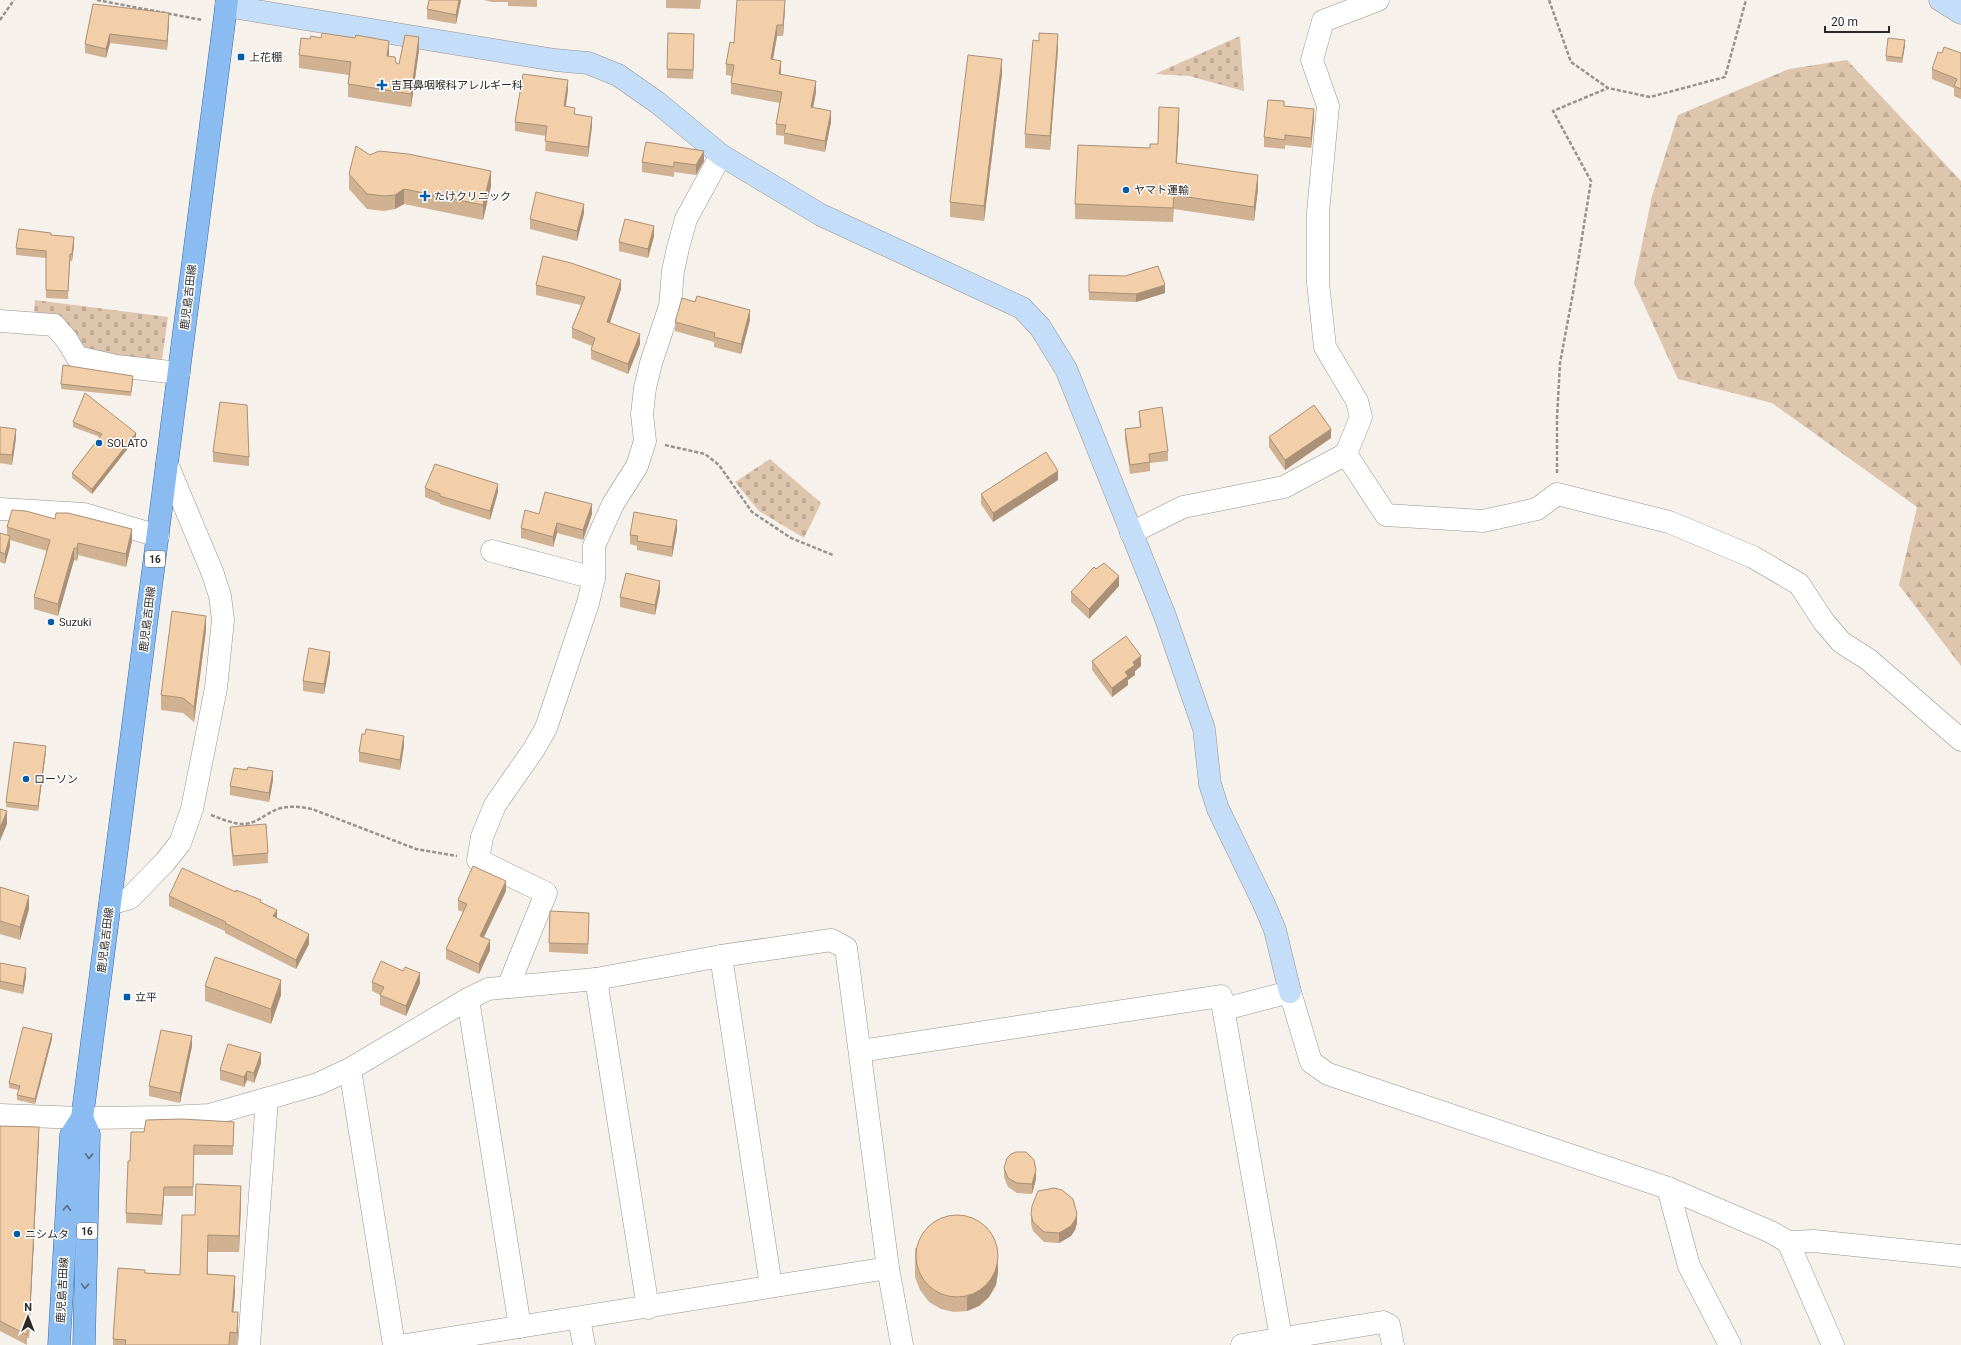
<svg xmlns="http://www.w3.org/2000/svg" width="1961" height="1345" font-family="Roboto,'Noto Sans JP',sans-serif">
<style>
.forest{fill:url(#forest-firs)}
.cemetery{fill:url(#cemetery-stones)}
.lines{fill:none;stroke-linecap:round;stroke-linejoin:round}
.street-casing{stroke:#98928c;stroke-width:23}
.secondary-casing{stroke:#98928c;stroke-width:23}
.primary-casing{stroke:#366ba5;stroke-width:23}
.path{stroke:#96928e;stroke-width:2.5;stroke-dasharray:4 2;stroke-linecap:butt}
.street{stroke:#fff;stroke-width:22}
.secondary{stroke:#c4ddf8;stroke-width:22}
.primary{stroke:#8abcf2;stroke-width:22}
.wall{fill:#d0b191}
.shaded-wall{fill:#a99076}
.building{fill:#f2cea9;stroke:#a99076}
.oneway{stroke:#566b82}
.poi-dot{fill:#035ba9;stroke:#fff;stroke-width:1.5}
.labels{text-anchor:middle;stroke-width:3;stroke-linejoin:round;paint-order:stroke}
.shield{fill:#fff;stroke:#6b6968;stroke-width:1}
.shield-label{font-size:10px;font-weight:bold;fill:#2b2927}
.poi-label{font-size:11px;fill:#2b2927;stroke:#fff;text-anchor:start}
.street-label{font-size:11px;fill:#2b2927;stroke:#fff}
</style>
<defs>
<pattern id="forest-firs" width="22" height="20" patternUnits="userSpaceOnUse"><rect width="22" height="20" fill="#dec5ad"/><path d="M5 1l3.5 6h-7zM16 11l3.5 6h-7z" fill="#bfa995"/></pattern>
<pattern id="cemetery-stones" width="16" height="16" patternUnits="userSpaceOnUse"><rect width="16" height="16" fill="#dec5ad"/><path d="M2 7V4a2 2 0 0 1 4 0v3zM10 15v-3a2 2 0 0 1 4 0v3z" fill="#bfa995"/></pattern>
</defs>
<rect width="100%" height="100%" fill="#f7f1eb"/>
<!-- forest -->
<polygon class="forest" points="1847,60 1961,181 1961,666 1899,585 1917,507 1772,403 1678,379 1634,283 1652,196 1678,115 1789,69"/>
<!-- cemetery -->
<g class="cemetery">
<polygon points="1240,36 1244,91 1189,76 1155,74"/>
<polygon points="35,300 168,317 161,366 80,356 34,315"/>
<polygon points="770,459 821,503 804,538 759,511 735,482"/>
</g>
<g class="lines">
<!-- street casing -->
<g class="street-casing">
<g id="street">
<polyline points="1378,0 1323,21 1312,60 1328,106 1318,212 1318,283 1325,347 1357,401 1361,417 1346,454 1386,515 1483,521 1537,509 1557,494 1669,522 1753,557 1799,584 1824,622 1841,642 1869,660 1961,740"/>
<polyline points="0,321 54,325 67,340 77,357 116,366 179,373"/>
<polyline points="0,509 84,514 158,536"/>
<polyline points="1131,533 1183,507 1284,487 1346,454"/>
<polyline points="492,551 594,578"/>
<polyline points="110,904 130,898 165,862 180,843 192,809 216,688 223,620 220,596 213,574 167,464"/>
<polyline points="721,956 771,1286"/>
<polyline points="596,979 648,1308"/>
<polyline points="508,987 546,893 478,860 482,837 495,805 534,749 546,728 588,603 594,578 594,546 613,504 637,466 645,441 642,414 645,388 651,363 670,306 673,271 678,248 686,219 721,155"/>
<polyline points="468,999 520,1327"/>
<polyline points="1225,1009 1290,992 1311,1062 1328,1074 1668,1188 1771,1232 1788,1242 1814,1241 1961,1256"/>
<polyline points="860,1051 1221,996 1281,1338"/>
<polyline points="350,1069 394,1345"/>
<polyline points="0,1115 82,1118 169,1117 209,1115 318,1084 350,1069 468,999 488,989 596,979 721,956 831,940 846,948 888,1268 902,1345"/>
<polyline points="1668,1188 1689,1266 1730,1345"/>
<polyline points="1788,1242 1833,1345"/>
<polyline points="579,1319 584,1345"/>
<polyline points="249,1345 267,1099"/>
<polyline points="406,1345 888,1268"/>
<polyline points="1242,1345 1383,1322 1389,1325 1393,1345"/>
</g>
</g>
<!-- secondary casing -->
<g class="secondary-casing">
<g id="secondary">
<polyline points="1940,0 1961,13"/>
<polyline points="226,6 555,60 588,63 618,75 658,103 721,155 821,215 1022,308 1040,327 1066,369 1165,616 1204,729 1210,784 1218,809 1264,904 1275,930 1290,992"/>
</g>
</g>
<!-- primary casing -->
<g class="primary-casing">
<g id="primary">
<polyline points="82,1118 89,1134 84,1345"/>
<polyline points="59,1345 71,1135 82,1118 86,1088 227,0"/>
</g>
</g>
<!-- path -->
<g class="path">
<polyline points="97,0 202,20"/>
<polyline points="1549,0 1571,62 1608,88 1650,97 1725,77 1746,0"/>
<polyline points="0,20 14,0"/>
<polyline points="665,445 705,454 719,465 752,512 791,538 833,555"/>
<polyline points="1557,473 1557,418 1560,363 1573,293 1591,181 1553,111 1608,88"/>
<path d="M211 815C222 819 233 824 244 824 258 823 266 813 278 809 290 805 301 807 312 809L416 849 457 856"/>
</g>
<!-- street -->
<use href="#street" class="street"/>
<!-- secondary -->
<use href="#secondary" class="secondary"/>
<!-- primary -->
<use href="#primary" class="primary"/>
</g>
<!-- wall -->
<g class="wall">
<polygon points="461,0 456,24 427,19 427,9"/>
<polygon points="484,0 537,0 537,7 508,6 508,2 492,2"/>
<polygon points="666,0 701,0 700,9 666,8"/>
<polygon points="93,4 169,22 167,50 110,43 106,58 85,53 85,44"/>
<polygon points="785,8 783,36 777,36 773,59 781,72 781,75 816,92 813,108 831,122 825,152 784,144 784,136 776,135 776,124 780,103 731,94 731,83 732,76 726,75 726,64 734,43"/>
<polygon points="321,38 389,54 389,56 396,63 399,64 419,50 411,107 348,97 348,84 349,75 299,68 299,55 310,39"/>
<polygon points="694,44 693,79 667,78 667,69"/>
<polygon points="1905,45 1902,63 1886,61 1886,56"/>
<polygon points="1058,49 1050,150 1025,148 1025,134"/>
<polygon points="1942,53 1961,53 1961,99 1954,96 1954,88 1932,79 1932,69"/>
<polygon points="1002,74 984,221 950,217 950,202"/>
<polygon points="568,90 566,107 592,126 588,157 545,151 546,136 515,131 515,122"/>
<polygon points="1284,106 1314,119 1311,148 1285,145 1285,149 1264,147 1264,137"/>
<polygon points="1179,122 1177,163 1258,189 1254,221 1174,209 1173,222 1075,219 1075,204 1150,148 1158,144"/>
<polygon points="370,155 491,186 483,220 404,204 395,209 384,211 367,209 349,189 349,174"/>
<polygon points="704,161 696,175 674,172 674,177 642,172 642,162"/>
<polygon points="584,213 577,241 530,229 530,219"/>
<polygon points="51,235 74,245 72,261 70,261 68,299 46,298 46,258 16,255 16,248"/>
<polygon points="654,236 648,258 619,251 619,242"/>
<polygon points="1089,275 1165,293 1136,302 1089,300"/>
<polygon points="536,285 621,289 610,323 640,344 628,374 591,359 591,350 592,346 572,338 572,328 581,305 536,295"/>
<polygon points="750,320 741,354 714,347 714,342 675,331 675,322"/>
<polygon points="133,380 131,396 61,389 61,384"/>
<polygon points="1139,411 1168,451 1168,461 1150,463 1150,471 1130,474 1125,439 1125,429 1140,427 1139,420"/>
<polygon points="73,422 136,438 92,494 72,478 72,473 100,437 73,427"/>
<polygon points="0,427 16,438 12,465 0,463"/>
<polygon points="1269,437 1331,438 1285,470 1269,447"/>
<polygon points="213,452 249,457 249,466 213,462"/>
<polygon points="1058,480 993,522 981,504 981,494"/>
<polygon points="425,488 498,492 490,520 440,504 440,503 425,497"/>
<polygon points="539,514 592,514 583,540 557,533 553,547 521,538 521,528"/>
<polygon points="7,527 132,541 126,567 78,555 77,561 74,560 58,616 34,609 34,597 47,551 10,540 10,546 5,564 0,562 0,533 7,536"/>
<polygon points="677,530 672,557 637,550 637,546 630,544 630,535"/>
<polygon points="1119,586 1089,619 1071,602 1071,592"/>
<polygon points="660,591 655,615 620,607 620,597"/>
<polygon points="206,630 194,722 183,713 161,710 161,695"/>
<polygon points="1092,661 1141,666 1135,671 1135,675 1128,680 1128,685 1112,697 1092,670"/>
<polygon points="330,662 324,694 303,691 303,681"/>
<polygon points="404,746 400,770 359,762 359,752"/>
<polygon points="46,751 38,811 6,807 6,802"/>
<polygon points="273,780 269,802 230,795 230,786"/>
<polygon points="230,827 268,853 268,863 233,866 230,837"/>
<polygon points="0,887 29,909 20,940 0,934"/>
<polygon points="506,891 484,937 490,950 479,974 446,959 446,949 463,912 458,910 458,900"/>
<polygon points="236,892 261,902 277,918 309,944 296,969 225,933 225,931 169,906 169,896"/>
<polygon points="589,923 588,954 549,952 549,943"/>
<polygon points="0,963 26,977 23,994 0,989"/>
<polygon points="372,982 420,983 406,1016 380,1005 380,995 372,991"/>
<polygon points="205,986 281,995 271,1024 205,1001"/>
<polygon points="52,1039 35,1104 17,1100 17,1095 19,1090 9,1088 9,1083"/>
<polygon points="192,1046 180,1103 149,1096 149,1086"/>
<polygon points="261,1063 254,1083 247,1080 244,1087 220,1080 220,1070"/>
<polygon points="234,1122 233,1155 194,1155 193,1196 164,1196 162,1225 126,1223 126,1213 130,1161 144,1132"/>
<polygon points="0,1126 39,1137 29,1338 27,1338 27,1345 0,1331"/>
<polygon points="1004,1168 1036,1179 1032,1194 1017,1193 1008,1187 1004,1177"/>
<polygon points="241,1202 239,1252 208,1252 208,1274 235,1292 233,1312 238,1328 237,1345 113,1345 113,1339 145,1273 180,1275 195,1215"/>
<polygon points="1031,1214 1077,1223 1075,1230 1071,1236 1059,1243 1044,1242 1033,1231 1031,1224"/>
<polygon points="915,1248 998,1272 996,1285 989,1297 979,1306 967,1311 954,1312 941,1309 929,1302 920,1290 915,1277"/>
</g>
<!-- shaded-wall -->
<g class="shaded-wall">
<polygon points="459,0 461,0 456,24 456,15"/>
<polygon points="785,0 785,8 783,36 783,25"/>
<polygon points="169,13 169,22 167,50 167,41"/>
<polygon points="777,25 777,36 771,70 771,59"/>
<polygon points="110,34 110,43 106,58 106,49"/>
<polygon points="694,34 694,44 693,79 693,70"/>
<polygon points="1058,34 1058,49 1050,150 1050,136"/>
<polygon points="419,37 419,50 411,107 411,94"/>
<polygon points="1905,40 1905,45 1902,63 1902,58"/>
<polygon points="389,41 389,54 387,69 387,56"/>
<polygon points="1002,59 1002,74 984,221 984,206"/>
<polygon points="781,61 781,72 779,85 779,74"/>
<polygon points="568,80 568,90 564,116 564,106"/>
<polygon points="816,81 816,92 811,118 811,107"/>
<polygon points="1179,108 1179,122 1176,177 1176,163"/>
<polygon points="1314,109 1314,119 1311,148 1311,138"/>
<polygon points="831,111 831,122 825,152 825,141"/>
<polygon points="592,117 592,126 588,157 588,147"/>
<polygon points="704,151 704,161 696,175 696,165"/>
<polygon points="491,171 491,186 483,220 483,205"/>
<polygon points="1258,175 1258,189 1254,221 1254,207"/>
<polygon points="404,189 404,204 395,209 395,195"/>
<polygon points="584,204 584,213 577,241 577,231"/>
<polygon points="654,226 654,236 648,258 648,249"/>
<polygon points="74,237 74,245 72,261 72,254"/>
<polygon points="621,280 621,289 607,331 607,322"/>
<polygon points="1165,285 1165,293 1136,302 1136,294"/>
<polygon points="750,310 750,320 741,354 741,344"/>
<polygon points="640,334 640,344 628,374 628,364"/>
<polygon points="16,429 16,438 12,465 12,455"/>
<polygon points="1331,429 1331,438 1285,470 1285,460"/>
<polygon points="136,433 136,438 92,494 92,489"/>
<polygon points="1058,471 1058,480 993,522 993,513"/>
<polygon points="498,484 498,492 490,520 490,511"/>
<polygon points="592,504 592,514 583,540 583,530"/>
<polygon points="677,520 677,530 672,557 672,547"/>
<polygon points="557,523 557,533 553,547 553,537"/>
<polygon points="132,529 132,541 126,567 126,554"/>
<polygon points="10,536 10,546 5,564 5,554"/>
<polygon points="78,543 78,555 77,561 77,548"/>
<polygon points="74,548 74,560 58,616 58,604"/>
<polygon points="1119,576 1119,586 1089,619 1089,609"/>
<polygon points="660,581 660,591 655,615 655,605"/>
<polygon points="206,616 206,630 194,722 194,707"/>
<polygon points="330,652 330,662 324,694 324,684"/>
<polygon points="1141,656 1141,666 1135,671 1135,675 1128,680 1128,685 1112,697 1112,688 1125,672 1133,662"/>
<polygon points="404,736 404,746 400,770 400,760"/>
<polygon points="46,746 46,751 38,811 38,806"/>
<polygon points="273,771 273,780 269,802 269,793"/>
<polygon points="7,811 7,824 0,841 0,828"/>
<polygon points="506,881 506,891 480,945 480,936"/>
<polygon points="29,896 29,909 20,940 20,927"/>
<polygon points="277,910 277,920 273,916"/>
<polygon points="309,934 309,944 296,969 296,960"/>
<polygon points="490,940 490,950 479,974 479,964"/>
<polygon points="26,968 26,977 23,994 23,986"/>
<polygon points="420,973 420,983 406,1016 406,1006"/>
<polygon points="281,980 281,995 271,1024 271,1009"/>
<polygon points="52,1034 52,1039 35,1104 35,1099"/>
<polygon points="192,1036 192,1046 180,1103 180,1093"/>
<polygon points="261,1053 261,1063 254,1083 254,1073"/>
<polygon points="247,1071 247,1080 244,1087 244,1077"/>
<polygon points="39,1127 39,1137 29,1338 29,1328"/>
<polygon points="1036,1170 1036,1179 1032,1194 1032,1184"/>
<polygon points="241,1186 241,1202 239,1252 239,1236"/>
<polygon points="164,1187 164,1196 162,1225 162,1215"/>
<polygon points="1077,1214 1077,1223 1075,1230 1071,1236 1059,1243 1059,1233"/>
<polygon points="998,1258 998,1272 996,1285 989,1297 979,1306 967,1311 967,1297"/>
<polygon points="235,1276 235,1292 232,1328 232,1312"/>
<polygon points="238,1312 238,1328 237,1345 237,1333"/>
</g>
<!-- building -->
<g class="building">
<polygon points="429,0 459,0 456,15 427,9"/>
<polygon points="737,0 785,0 783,25 777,25 771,59 781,61 779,74 816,81 811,107 831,111 825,141 784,133 786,125 776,124 782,92 731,83 734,65 726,64 730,42 734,43"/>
<polygon points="93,4 169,13 167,41 110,34 106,49 85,44"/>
<polygon points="322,33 355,38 356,35 389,41 387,56 395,57 396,63 399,64 405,35 419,37 411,94 348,84 351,62 299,55 301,38 310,39 311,36 321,38"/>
<polygon points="668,33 694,34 693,70 667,69"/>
<polygon points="1039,33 1058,34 1050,136 1025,134 1033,40 1039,41"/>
<polygon points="1888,38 1905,40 1902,58 1886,56"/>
<polygon points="1944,47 1961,53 1961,89 1954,86 1957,79 1932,69 1938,52 1942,53"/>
<polygon points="968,55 1002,59 984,206 950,202"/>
<polygon points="523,74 568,80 564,106 575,108 574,114 592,117 588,147 545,141 547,126 515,122"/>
<polygon points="1268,100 1284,101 1284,106 1314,109 1311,138 1285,135 1285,140 1264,137"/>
<polygon points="1159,107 1179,108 1176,163 1258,175 1254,207 1174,195 1173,208 1075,204 1078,145 1150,148 1150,144 1158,144"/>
<polygon points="646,142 704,151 696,165 674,162 674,167 642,162"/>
<polygon points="356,146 370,155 379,151 408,154 491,171 483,205 404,189 395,195 384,196 367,194 349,174"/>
<polygon points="536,192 584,204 577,231 530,219"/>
<polygon points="625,219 654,226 648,249 619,242"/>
<polygon points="19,229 51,233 51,235 74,237 72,254 70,254 68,291 46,290 46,251 16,248"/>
<polygon points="543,256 571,263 621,280 607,322 640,334 628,364 591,350 595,338 572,328 585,297 536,285"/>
<polygon points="1158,266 1165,285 1136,294 1089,292 1089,275 1125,276"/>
<polygon points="697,296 750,310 741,344 714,337 715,333 675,322 682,298 695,302"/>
<polygon points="63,365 133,376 131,392 61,384"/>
<polygon points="85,393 136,433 92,489 72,473 102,434 73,422"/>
<polygon points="220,402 247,405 249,457 213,452"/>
<polygon points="1314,405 1331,429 1285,460 1269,437"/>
<polygon points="1162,407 1168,451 1149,454 1150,462 1130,465 1125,429 1141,427 1139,411"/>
<polygon points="0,427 16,429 12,455 0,454"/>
<polygon points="1046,452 1058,471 993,513 981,494"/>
<polygon points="435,464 498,484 490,511 440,496 440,494 425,488"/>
<polygon points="545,492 592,504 583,530 557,523 553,537 521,528 525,510 539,514"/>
<polygon points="12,510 26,511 55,519 56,513 68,513 132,529 126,554 78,543 77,548 74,548 58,604 34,597 50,540 7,527"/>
<polygon points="634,512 677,520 672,547 637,541 638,536 630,535"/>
<polygon points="0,533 10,536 5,554 0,552"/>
<polygon points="1104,563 1119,576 1089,609 1071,592 1094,567 1096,569"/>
<polygon points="626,573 660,581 655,605 620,597"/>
<polygon points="172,611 206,616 194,707 183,698 161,695"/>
<polygon points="1126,636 1141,656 1133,662 1135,665 1125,672 1128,676 1112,688 1092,661"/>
<polygon points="309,648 330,652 324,684 303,681"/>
<polygon points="366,729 404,736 400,760 359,752 362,734 365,734"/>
<polygon points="14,742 46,746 38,806 6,802"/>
<polygon points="248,767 273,771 269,793 230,786 234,768 247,770"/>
<polygon points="0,809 7,811 0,828"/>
<polygon points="266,824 268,853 233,856 230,827"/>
<polygon points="473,866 506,881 480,936 490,940 479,964 446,949 467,904 458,900"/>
<polygon points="182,868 236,892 236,890 261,900 260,902 277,910 273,916 309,934 296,960 225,923 226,922 169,896"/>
<polygon points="0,887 29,896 20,927 0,921"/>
<polygon points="550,911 589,913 588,944 549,943"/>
<polygon points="215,957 281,980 271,1009 205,986"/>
<polygon points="381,961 403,971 405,967 420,973 406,1006 380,995 384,987 372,982"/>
<polygon points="0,963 26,968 23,986 0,981"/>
<polygon points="23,1027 52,1034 35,1099 17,1095 20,1086 9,1083"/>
<polygon points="161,1030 192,1036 180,1093 149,1086"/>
<polygon points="228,1044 261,1053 254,1073 247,1071 244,1077 220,1070"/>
<polygon points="182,1119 234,1122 233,1146 194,1145 193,1187 164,1187 162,1215 126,1213 128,1161 130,1161 131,1132 144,1132 146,1120"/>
<polygon points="0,1126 39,1127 29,1328 27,1328 27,1335 0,1321"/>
<polygon points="1016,1152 1026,1152 1034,1160 1036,1170 1032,1184 1017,1183 1008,1178 1004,1168 1007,1158 1011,1154"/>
<polygon points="196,1184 241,1186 239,1236 208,1235 207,1274 235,1276 232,1312 238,1312 237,1333 230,1332 229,1345 125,1345 126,1340 113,1339 118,1268 145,1270 145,1273 180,1275 182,1215 195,1215"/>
<polygon points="1054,1188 1062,1190 1073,1199 1077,1214 1075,1220 1071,1226 1059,1233 1044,1232 1033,1222 1031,1214 1032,1206 1038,1191"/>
<circle cx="957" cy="1256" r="41"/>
</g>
<!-- one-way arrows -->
<defs><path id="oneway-chevron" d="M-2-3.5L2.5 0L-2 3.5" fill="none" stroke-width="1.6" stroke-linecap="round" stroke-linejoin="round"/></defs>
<g class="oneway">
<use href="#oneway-chevron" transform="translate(89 1156) rotate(92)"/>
<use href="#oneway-chevron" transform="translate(67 1208) rotate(-87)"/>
<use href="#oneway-chevron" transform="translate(85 1286) rotate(92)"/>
</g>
<!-- markers -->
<g class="poi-dot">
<rect x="237" y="53" width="8" height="8" rx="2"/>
<path d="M380 79h4v4h4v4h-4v4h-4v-4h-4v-4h4z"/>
<circle cx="1126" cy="190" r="4"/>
<path d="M423 190h4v4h4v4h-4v4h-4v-4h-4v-4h4z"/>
<circle cx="99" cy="443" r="4"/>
<circle cx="51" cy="622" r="4"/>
<circle cx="26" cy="779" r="4"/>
<rect x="123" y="993" width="8" height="8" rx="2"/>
<circle cx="17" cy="1234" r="4"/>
</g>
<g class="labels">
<!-- shield labels -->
<g class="shield">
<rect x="145" y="551" width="20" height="16" rx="3"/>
<rect x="77" y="1223" width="20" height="16" rx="3"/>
</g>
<g class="shield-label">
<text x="155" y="563">16</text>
<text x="87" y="1235">16</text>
</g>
<!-- poi labels -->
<g class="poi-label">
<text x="249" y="61">上花棚</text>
<text x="391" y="89">吉耳鼻咽喉科アレルギー科</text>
<text x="1134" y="194">ヤマト運輸</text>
<text x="434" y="200">たけクリニック</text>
<text x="107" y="447">SOLATO</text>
<text x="59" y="626">Suzuki</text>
<text x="34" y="783">ローソン</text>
<text x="135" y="1001">立平</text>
<text x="25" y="1238">ニシムタ</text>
</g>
<!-- street labels -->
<g class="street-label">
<text transform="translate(188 297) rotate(-83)" y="4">鹿児島吉田線</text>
<text transform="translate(147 619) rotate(-83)" y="4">鹿児島吉田線</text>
<text transform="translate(105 940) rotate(-83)" y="4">鹿児島吉田線</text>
<text transform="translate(62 1290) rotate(-87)" y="4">鹿児島吉田線</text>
</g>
</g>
<!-- north arrow -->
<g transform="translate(28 1317)" stroke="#ffffff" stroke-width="3" paint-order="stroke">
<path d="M0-3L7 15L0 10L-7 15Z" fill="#2b2927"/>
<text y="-6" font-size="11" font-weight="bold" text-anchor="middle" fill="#2b2927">N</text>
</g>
<!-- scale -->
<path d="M1825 26v6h64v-6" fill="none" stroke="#2b2927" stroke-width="2"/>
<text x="1831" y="26" font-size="12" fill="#2b2927" stroke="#ffffff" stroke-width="3" paint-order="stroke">20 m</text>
</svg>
